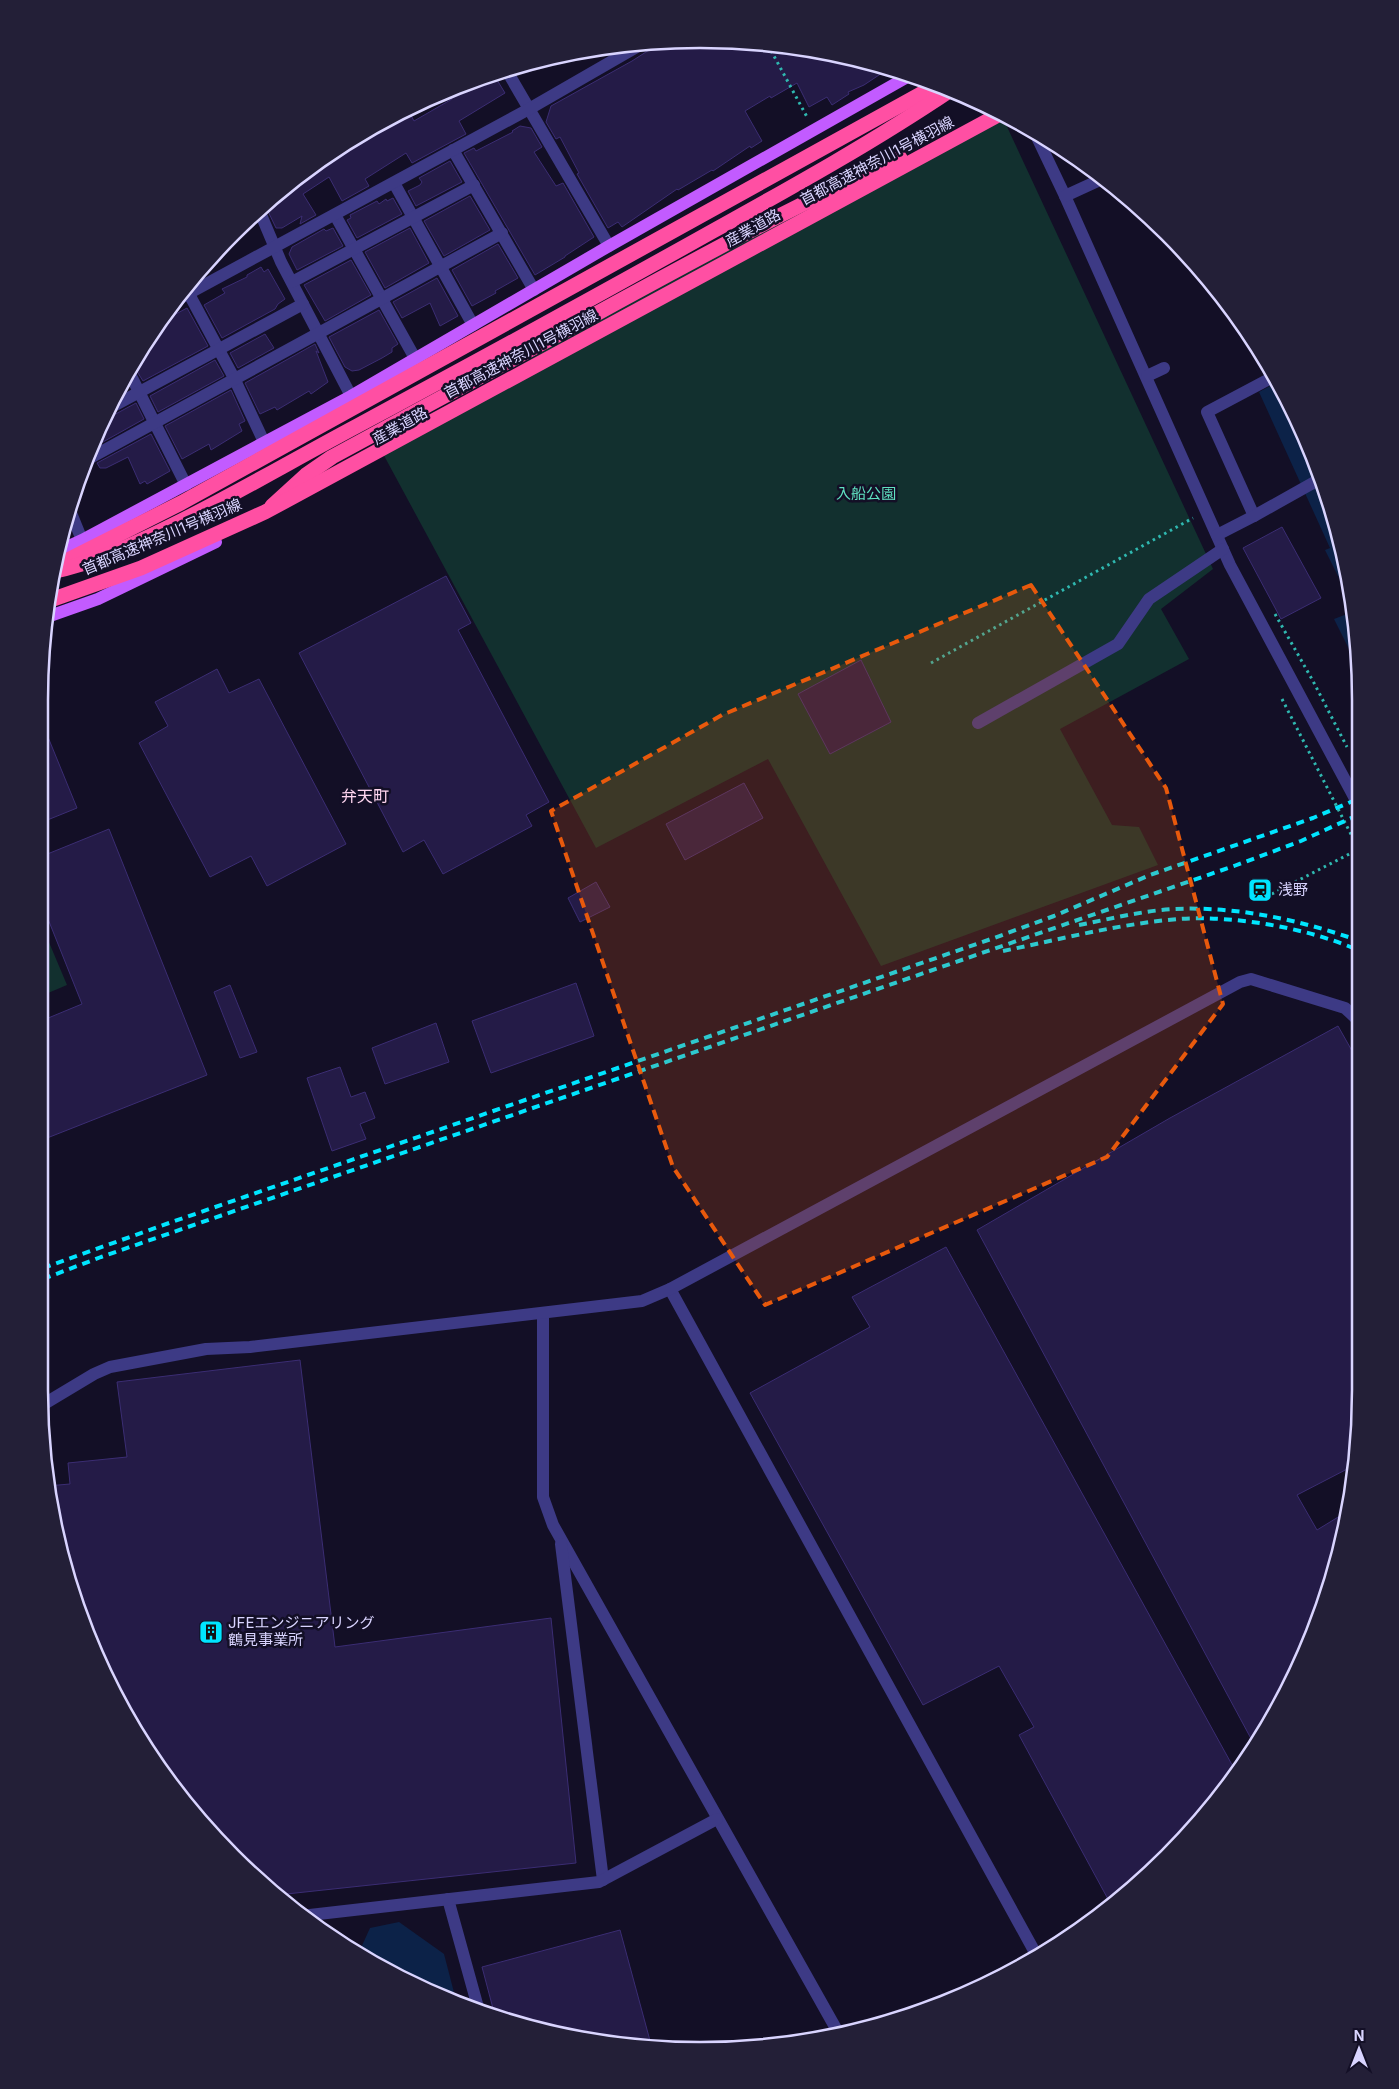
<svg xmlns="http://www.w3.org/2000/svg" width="1399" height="2089" font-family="Inter,'Noto Sans JP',sans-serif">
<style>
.green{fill:#12302f}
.water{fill:#0c2248}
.building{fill:#241b47;stroke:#3b2d73}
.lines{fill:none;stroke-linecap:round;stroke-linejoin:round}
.path{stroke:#2fb8b0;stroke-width:3;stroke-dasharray:2.5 4;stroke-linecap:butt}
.minor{stroke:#3d3a85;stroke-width:12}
.major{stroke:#c25bff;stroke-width:12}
.highway{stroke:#ff4fa3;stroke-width:15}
.rail{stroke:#00e5ff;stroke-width:4;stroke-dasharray:8 6;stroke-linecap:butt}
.highway-bridge{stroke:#ff4fa3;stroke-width:15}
.marked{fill:#e8590c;fill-opacity:0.2;stroke:#e8590c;stroke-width:4;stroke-dasharray:10 6;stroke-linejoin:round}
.labels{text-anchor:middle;stroke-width:5;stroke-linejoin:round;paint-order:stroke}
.street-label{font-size:15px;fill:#d9d4ff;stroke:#130f26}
.park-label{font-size:15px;fill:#5fe0c0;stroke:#130f26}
.poi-label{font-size:15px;fill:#d9d4ff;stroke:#130f26;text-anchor:start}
.neighbourhood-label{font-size:16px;fill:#ffd6f0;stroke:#130f26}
.rim{fill:none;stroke:#d9d4ff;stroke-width:2.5}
</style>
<rect width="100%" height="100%" fill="#130f26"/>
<!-- green -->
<g class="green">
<polygon points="1002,116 1213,569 1161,609 1189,659 1060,729 1112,825 1139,827 1158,865 881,966 768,759 596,848 381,450 674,272"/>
<polygon points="40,921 67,985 41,996"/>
</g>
<!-- water -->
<g class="water">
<polygon points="1276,383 1310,446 1347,570 1350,600 1325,550 1330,548 1259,392"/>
<polygon points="1347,614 1353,624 1357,665 1334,619"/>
<polygon points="399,1922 444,1954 457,2004 447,2000 360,1950 370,1928"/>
</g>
<!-- building -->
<g class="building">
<polygon points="699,39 828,51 888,69 864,85 848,92 849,94 832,105 827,97 809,107 797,83 771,98 770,96 745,111 762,141 751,148 750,146 713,171 712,170 678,190 677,189 622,227 618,222 608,228 577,174 579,173 560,137 556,139 546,122 551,106 632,61 660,43"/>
<polygon points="494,75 505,93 459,121 466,134 412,163 406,153 365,179 369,186 342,201 329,177 303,194 316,215 300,224 302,216 282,228 276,228 265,205 332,150 408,110 414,121 452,99 448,91 458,86"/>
<polygon points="520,126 531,128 542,147 534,152 556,186 563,183 594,237 565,256 565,257 535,275 464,153 474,148 476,151 513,132 512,131"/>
<polygon points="450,161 462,182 416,206 408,191 420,185 422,182 419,178"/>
<polygon points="470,196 490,230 444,256 424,221"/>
<polygon points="393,198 402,214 357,238 347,220 351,218 350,215 377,201 379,204 386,199 387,201"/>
<polygon points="333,228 343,246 297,270 289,254 292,247 324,229 326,231"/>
<polygon points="410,228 429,263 385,288 365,252"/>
<polygon points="498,244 518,278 495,291 496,293 472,306 452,270"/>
<polygon points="351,260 371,295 325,321 304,285"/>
<polygon points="261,267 264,272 268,269 285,299 278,304 275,309 222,338 204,305 225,293 222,289 247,277 247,275"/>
<polygon points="437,278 458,316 440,326 430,303 402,318 393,302"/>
<polygon points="187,308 208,346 143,381 133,365 159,323"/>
<polygon points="379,310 398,344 392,348 392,352 382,358 359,370 352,371 345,367 329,337"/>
<polygon points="265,334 274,348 238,368 230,353"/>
<polygon points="315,344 319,353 316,351 328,382 311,394 309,391 277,410 275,407 260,414 245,383"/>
<polygon points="215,360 224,376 158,412 150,396"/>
<polygon points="231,390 245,421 239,424 242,431 211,450 209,444 182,459 165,426"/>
<polygon points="136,403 144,419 94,447 103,418 110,417"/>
<polygon points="151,434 170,471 147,484 145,481 140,484 128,457 106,468 100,468 97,463"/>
<polygon points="1282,527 1321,598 1281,619 1243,548"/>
<polygon points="446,576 471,623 458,630 549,802 526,815 532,826 443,874 424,840 403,852 299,653"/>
<polygon points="861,660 891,722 830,754 798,694"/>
<polygon points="217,669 229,693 259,679 346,844 267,886 251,856 210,877 139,743 168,726 155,702"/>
<polygon points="39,715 77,808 40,823"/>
<polygon points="744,783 763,818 685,860 666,824"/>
<polygon points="109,829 207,1075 42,1140 41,1021 82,1004 40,899 40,857"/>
<polygon points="596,882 610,907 580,922 568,898"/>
<polygon points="576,983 594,1036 491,1073 472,1021"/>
<polygon points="230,985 257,1052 240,1058 214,992"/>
<polygon points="436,1023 449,1062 385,1084 372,1048"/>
<polygon points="1338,1026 1360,1065 1360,1390 1353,1466 1297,1495 1317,1530 1348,1511 1348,1518 1292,1682 1255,1746 977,1230 1170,1118"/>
<polygon points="340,1067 351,1097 365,1092 375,1118 360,1124 366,1139 332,1151 307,1078"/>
<polygon points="946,1247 1236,1772 1167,1857 1109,1901 1019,1735 1034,1727 999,1666 923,1705 750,1393 870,1327 852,1297"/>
<polygon points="300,1360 335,1647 551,1618 576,1863 277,1895 203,1825 150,1757 74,1602 47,1486 70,1484 68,1463 127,1457 117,1382"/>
<polygon points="620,1930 652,2048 529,2028 495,2016 482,1967"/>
</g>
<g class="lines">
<!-- path -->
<g class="path">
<polyline points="768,45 807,117"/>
<polyline points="1275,614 1313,681 1347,747"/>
<polyline points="931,663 1193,518"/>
<polyline points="1282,699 1360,852"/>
<polyline points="1266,897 1359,849"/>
</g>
<!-- minor -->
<g class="minor">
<polyline points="507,71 609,246"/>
<polyline points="1035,133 1065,196 1230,565 1360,808"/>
<polyline points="453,150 534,290"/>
<polyline points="394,183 473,325"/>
<polyline points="1065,196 1102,179"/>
<polyline points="259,210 281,262 351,396"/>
<polyline points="335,215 416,360"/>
<polyline points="292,282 474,185"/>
<polyline points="189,294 234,378 264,442"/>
<polyline points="171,303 529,109 640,45"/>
<polyline points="129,372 186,485"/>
<polyline points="1147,376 1164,368"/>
<polyline points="106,410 303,304"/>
<polyline points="90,458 502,233"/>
<polyline points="71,513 82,540"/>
<polyline points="1254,516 1207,412 1273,377"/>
<polyline points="1217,535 1254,516 1320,479"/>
<polyline points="978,723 1118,644 1149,599 1223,549"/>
<polyline points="670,1289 1037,1956"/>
<polyline points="543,1313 543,1497 553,1525 839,2034"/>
<polyline points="44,1404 94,1374 110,1367 206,1349 250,1347 642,1301 670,1289 1240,982 1251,979 1345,1008 1360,1022"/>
<polyline points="561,1544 603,1880"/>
<polyline points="448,1899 479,2011"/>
<polyline points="301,1916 599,1882 717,1819"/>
</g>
<!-- major -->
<g class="major">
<polyline points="58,551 82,540 351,396 609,246 909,76"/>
<polyline points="47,617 98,599 216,542"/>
</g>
<!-- highway -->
<g class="highway">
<polyline points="272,506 306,475 332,457 548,340"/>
<polyline points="70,559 181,503 937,85"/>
<path d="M51 572C94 563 133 545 171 526 234 495 295 459 357 426 476 362 595 297 713 231 794 186 875 141 952 89"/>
</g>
<!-- rail -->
<g class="rail">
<path d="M1079 925C1110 919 1141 911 1173 909 1238 906 1300 920 1360 941"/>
<path d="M1003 951C1061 939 1119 924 1178 919 1234 915 1309 928 1360 951"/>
<polyline points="43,1268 169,1223 994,938 1054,916 1150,875 1313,818 1360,798"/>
<polyline points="43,1279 101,1257 1234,866 1301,841 1360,814"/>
</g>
<!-- highway-bridge -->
<g class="highway-bridge">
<path d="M548 340C664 277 779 212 900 158"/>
<polyline points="48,601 141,568 265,512 1000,114"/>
</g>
</g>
<!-- marked area -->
<path class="marked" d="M1031 585 1166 788 1223 1004 1107 1157 765 1305 673 1167 551 811 722 715Z"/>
<!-- icons -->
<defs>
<g id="station-square" transform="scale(1.25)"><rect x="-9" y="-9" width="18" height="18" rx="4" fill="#00e5ff" stroke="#130f26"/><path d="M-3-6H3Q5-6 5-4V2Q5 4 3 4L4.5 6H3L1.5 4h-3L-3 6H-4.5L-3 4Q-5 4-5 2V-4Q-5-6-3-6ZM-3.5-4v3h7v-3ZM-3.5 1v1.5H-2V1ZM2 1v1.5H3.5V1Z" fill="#111"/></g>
<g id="building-square" transform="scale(1.25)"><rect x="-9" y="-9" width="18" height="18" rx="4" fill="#00e5ff" stroke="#130f26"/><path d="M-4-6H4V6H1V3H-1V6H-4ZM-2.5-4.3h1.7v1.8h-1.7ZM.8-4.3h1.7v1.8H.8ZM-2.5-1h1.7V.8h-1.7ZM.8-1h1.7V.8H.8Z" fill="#111"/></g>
</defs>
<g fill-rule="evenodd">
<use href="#station-square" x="1260" y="890"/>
<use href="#building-square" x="211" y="1632"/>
</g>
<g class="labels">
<!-- street labels -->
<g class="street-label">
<text transform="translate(877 161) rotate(-28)" y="5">首都高速神奈川1号横羽線</text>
<text transform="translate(753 228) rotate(-29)" y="5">産業道路</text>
<text transform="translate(521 354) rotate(-28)" y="5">首都高速神奈川1号横羽線</text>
<text transform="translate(400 426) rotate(-29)" y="5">産業道路</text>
<text transform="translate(162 537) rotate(-23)" y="5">首都高速神奈川1号横羽線</text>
</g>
<!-- park labels -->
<g class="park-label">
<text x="866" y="499">入船公園</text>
</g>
<!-- poi labels -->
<g class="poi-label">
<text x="1278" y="895">浅野</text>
<text x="228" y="1628">JFEエンジニアリング<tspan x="228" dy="17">鶴見事業所</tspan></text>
</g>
<!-- neighbourhood labels -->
<g class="neighbourhood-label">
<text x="365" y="802">弁天町</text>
</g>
</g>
<!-- crop -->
<path d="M0 0H1399V2089H0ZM700 48H700A652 652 0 0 1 1352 700V1390A652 652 0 0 1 700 2042H700A652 652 0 0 1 48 1390V700A652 652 0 0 1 700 48Z" fill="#231f37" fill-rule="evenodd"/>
<path class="rim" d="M700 48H700A652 652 0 0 1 1352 700V1390A652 652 0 0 1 700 2042H700A652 652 0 0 1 48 1390V700A652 652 0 0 1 700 48Z"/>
<!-- north arrow -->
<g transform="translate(1359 2049)" stroke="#130f26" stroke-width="4" paint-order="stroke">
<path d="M0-4L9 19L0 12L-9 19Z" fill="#d9d4ff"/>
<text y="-8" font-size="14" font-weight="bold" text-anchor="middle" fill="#d9d4ff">N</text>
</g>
</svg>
